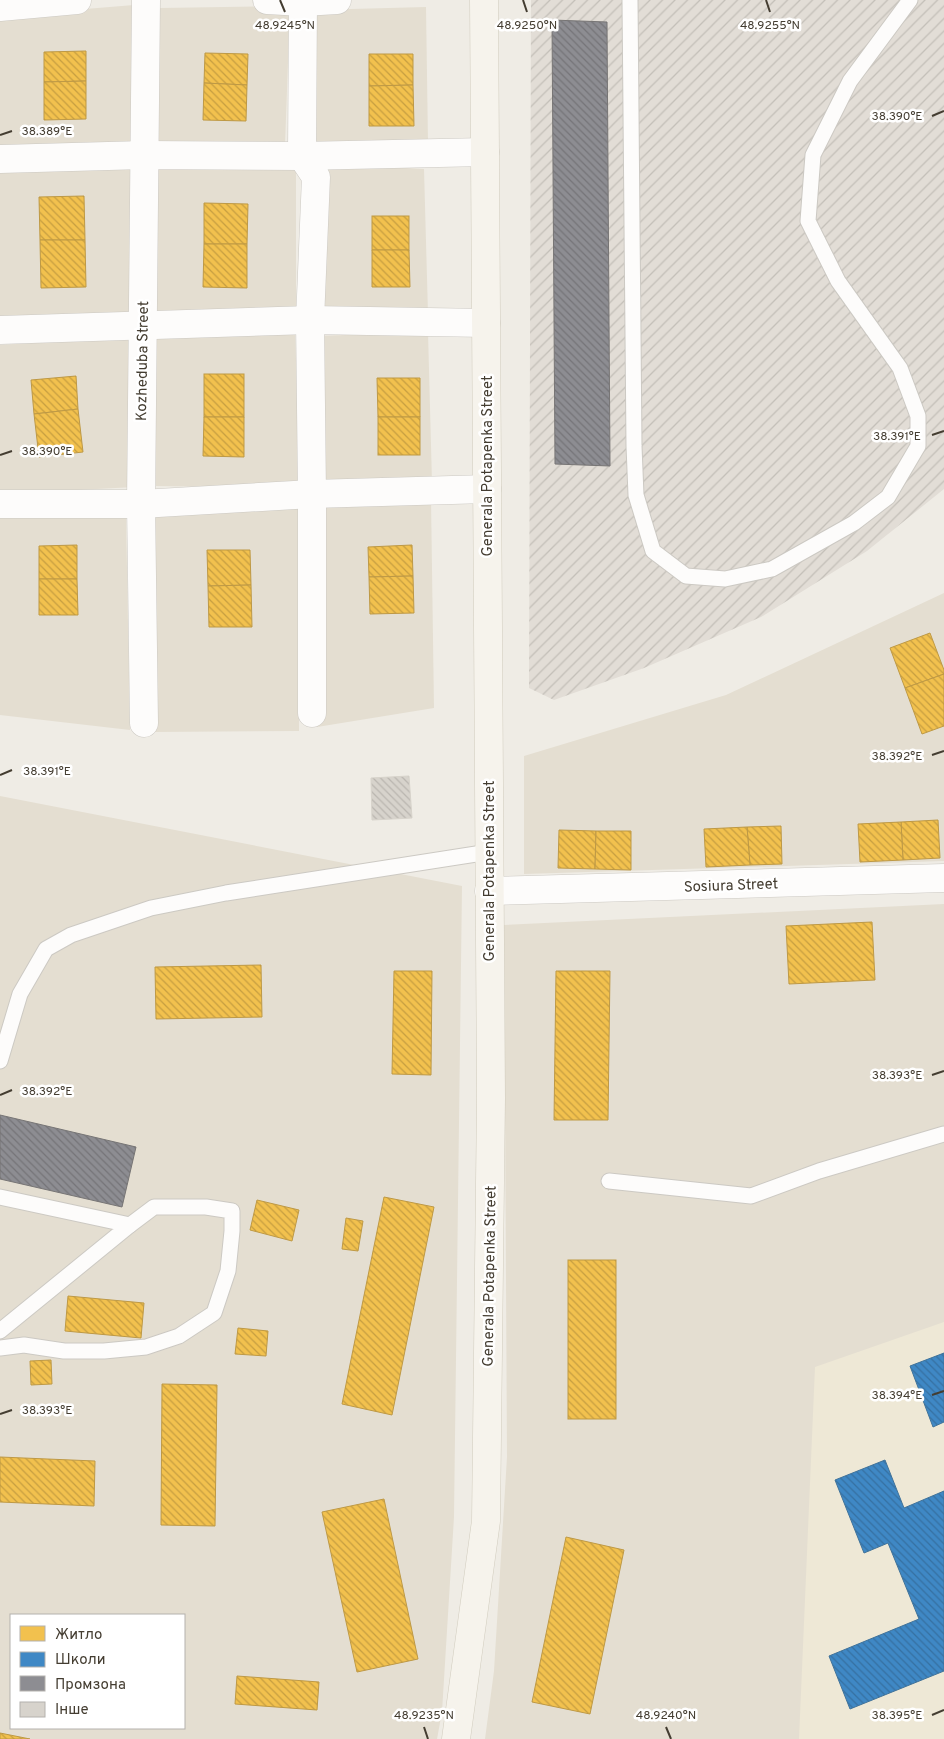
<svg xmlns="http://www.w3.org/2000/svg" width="944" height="1739" font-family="Overpass,sans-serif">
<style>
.residential{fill:#e4ded1;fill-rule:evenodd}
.industrial{fill:url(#industrial-furrows)}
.education{fill:#eee8d6}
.homes{fill:url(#homes-back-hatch);stroke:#be9945}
.schools{fill:url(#schools-back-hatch);stroke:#407299}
.industry{fill:url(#industry-back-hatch);stroke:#777575}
.building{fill:url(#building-back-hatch);stroke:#d7d3cb}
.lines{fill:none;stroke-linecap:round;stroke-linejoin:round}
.lane-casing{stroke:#ccc9c3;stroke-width:17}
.street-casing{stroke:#ccc9c3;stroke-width:29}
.secondary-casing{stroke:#d1ccbe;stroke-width:29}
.lane{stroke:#fdfcfb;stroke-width:15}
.street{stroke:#fdfcfb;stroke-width:28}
.secondary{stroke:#f6f3ec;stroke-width:28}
.ticks{fill:none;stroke:#443d31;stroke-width:2}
.labels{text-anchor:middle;stroke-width:5;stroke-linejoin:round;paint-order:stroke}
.street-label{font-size:15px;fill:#443d31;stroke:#fff}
.ticks-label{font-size:12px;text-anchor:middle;fill:#443d31;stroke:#fff;stroke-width:5;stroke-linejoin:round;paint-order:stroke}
</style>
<defs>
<pattern id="industrial-furrows" width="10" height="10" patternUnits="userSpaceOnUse" patternTransform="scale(1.25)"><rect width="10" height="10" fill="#e2ddd6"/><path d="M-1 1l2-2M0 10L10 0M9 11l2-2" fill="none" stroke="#c3bfb8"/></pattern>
<pattern id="homes-back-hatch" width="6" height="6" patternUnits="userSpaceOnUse" patternTransform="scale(1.25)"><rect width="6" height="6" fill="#f2c14e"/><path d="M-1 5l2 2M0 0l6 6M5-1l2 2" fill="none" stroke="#c69e41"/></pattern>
<pattern id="schools-back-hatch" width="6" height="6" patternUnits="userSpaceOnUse" patternTransform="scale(1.25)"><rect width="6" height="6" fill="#3f88c5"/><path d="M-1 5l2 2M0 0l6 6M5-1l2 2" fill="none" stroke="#3670a1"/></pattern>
<pattern id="industry-back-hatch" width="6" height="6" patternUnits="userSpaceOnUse" patternTransform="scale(1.25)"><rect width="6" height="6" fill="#8d8d92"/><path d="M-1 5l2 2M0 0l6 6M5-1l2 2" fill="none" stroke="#757478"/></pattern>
<pattern id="building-back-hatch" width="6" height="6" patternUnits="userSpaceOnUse" patternTransform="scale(1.25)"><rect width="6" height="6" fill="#d7d3cc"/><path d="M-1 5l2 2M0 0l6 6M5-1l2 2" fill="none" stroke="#bab6b0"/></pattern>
</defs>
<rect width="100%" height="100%" fill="#efece5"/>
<!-- residential -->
<g class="residential">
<polygon points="134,5 132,147 0,150 0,16"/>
<polygon points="290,6 285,146 155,143 160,8"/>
<polygon points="426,7 428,143 313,145 313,10"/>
<polygon points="133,163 134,318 0,318 0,171"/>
<polygon points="149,163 296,170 296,313 151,318"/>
<polygon points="331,164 424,169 428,314 316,314 323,176"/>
<polygon points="428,332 432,483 319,484 317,336"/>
<polygon points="295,334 301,488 156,486 152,336"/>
<polygon points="130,337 135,487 0,494 0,345"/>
<polygon points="431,499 434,708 317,727 318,502"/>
<polygon points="298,506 299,731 155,732 152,515"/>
<polygon points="126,516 130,730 0,715 0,518"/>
<polygon points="944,593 944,861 524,874 524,756 726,695"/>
<path d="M0 796 462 886 454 1517 442 1712 437 1739H0ZM11 1615H184V1728H11Z"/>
<polygon points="944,904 944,1739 485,1739 494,1671 507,1457 504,925"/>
</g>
<!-- industrial -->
<polygon class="industrial" points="531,0 944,0 944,489 867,551 761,617 644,668 554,700 529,688"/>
<!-- education -->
<polygon class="education" points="944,1322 944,1739 799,1739 815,1367"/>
<!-- homes -->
<g class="homes">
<polygon points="86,51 86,81 44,82 44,52"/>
<polygon points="205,53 248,54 247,85 204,83"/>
<polygon points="369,54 413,54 413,85 369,86"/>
<polygon points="86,81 86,119 44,120 44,82"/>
<polygon points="204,83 247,85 246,121 203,120"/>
<polygon points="413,85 414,126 369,126 369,86"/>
<polygon points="84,196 85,240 40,240 39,197"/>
<polygon points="204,203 248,204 247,244 204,244"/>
<rect x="372" y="216" width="37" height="34"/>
<polygon points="40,240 85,240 86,287 41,288"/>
<polygon points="204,244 247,244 247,288 203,287"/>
<polygon points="372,250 409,250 410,287 372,287"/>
<rect x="204" y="374" width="40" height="43"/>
<polygon points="76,376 78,409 34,414 31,380"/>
<polygon points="377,378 420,378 420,417 378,417"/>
<polygon points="78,409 83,452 39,457 34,414"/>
<polygon points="204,417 244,417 244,457 203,456"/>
<rect x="378" y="417" width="42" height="38"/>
<polygon points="77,545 77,579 39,579 39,546"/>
<polygon points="412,545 413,576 369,577 368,547"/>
<polygon points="207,550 250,550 251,585 208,586"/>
<polygon points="413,576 414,613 370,614 369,577"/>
<polygon points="39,579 77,579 78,615 39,615"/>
<polygon points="251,585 252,627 209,627 208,586"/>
<polygon points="930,633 944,670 944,674 905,688 890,648"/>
<polygon points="944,674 944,726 922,734 905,688"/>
<polygon points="938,820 940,858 903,860 901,822"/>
<polygon points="901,822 903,860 860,862 858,824"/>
<polygon points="781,826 782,864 750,865 747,827"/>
<polygon points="747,827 750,865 706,867 704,829"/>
<polygon points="559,830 596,831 595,869 558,868"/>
<polygon points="596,831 631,831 631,870 595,869"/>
<polygon points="872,922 875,980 789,984 786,926"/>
<polygon points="261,965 262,1017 156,1019 155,967"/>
<polygon points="394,971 432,971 431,1075 392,1074"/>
<polygon points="556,971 610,971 608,1120 554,1120"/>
<polygon points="384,1197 434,1207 392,1415 342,1404"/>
<polygon points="257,1200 299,1210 292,1241 250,1230"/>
<polygon points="346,1218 363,1221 358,1251 342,1249"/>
<rect x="568" y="1260" width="48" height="159"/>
<polygon points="68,1296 144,1303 141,1338 65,1331"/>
<polygon points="238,1328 268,1331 266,1356 235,1354"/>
<polygon points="51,1360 52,1384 31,1385 30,1361"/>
<polygon points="162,1384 217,1385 215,1526 161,1525"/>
<polygon points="0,1457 95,1461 94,1506 0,1502"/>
<polygon points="384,1499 418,1659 357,1672 322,1512"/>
<polygon points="566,1537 624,1550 590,1714 532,1702"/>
<polygon points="237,1676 319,1682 317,1710 235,1704"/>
<polygon points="0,1733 30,1739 0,1739"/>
</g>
<!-- schools -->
<g class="schools">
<polygon points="944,1353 944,1422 933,1427 910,1366"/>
<polygon points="885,1460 904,1508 944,1491 944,1671 850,1709 829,1656 919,1619 888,1543 864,1553 835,1480"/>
</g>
<!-- industry -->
<g class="industry">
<polygon points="552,20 607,22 610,466 555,464"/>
<polygon points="0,1115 136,1147 122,1207 0,1179"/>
</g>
<!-- building -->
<polygon class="building" points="409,776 412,818 372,820 371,778"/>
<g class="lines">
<!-- lane casing -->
<g class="lane-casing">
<g id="lane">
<polyline points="630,0 634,446 636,495 653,551 686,576 725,579 772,569 854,523 888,497 918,446 918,416 900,368 838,281 808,221 813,155 850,81 910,0"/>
<polyline points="0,1061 20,994 46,949 71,935 151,908 226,893 489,852"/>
<polyline points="609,1181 751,1196 819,1171 944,1134"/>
<polyline points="0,1197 130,1225 0,1331"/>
<polyline points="0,1348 24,1345 64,1351 104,1351 146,1347 179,1336 214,1313 228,1271 232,1231 232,1211 206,1207 154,1207 130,1225"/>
</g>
</g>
<!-- street casing -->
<g class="street-casing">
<g id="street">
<polyline points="267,0 303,2 337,0"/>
<polyline points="303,0 302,156 316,177 310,320 312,494 312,713"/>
<polyline points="0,7 77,0"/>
<polyline points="0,159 144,155 302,156 485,152"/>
<polyline points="0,330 310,320 486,323"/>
<polyline points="0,504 141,504 312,494 487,489"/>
<polyline points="144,723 141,504 146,0"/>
<polyline points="489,891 944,878"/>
</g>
</g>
<!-- secondary casing -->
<g class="secondary-casing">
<polyline id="secondary" points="456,1739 486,1521 491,1098 484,0"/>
</g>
<!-- lane -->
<use href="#lane" class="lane"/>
<!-- street -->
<use href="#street" class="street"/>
<!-- secondary -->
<use href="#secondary" class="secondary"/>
</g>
<!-- ticks -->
<path class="ticks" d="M280 0 285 12M523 0 527 12M766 0 770 12M932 116 944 111M0 135 12 131M932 435 944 431M0 455 12 451M932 755 944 751M0 775 12 770M932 1075 944 1071M0 1095 12 1090M932 1395 944 1391M0 1414 12 1410M932 1715 944 1710M424 1727 428 1739M666 1727 671 1739"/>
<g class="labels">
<!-- street labels -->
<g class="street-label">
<text transform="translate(142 361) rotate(-89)" y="5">Kozheduba Street</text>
<text transform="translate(487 466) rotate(-90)" y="5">Generala Potapenka Street</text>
<text transform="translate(489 871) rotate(-90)" y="5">Generala Potapenka Street</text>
<text transform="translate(731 885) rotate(-2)" y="5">Sosiura Street</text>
<text transform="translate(489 1276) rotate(-89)" y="5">Generala Potapenka Street</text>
</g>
</g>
<g class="ticks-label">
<text x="527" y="29">48.9250°N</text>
<text x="285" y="29">48.9245°N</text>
<text x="770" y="29">48.9255°N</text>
<text x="897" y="120">38.390°E</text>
<text x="47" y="135">38.389°E</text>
<text x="897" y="440">38.391°E</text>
<text x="47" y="455">38.390°E</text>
<text x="897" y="760">38.392°E</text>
<text x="47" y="775">38.391°E</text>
<text x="897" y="1079">38.393°E</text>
<text x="47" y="1095">38.392°E</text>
<text x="897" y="1399">38.394°E</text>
<text x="47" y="1414">38.393°E</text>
<text x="424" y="1719">48.9235°N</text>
<text x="666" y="1719">48.9240°N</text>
<text x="897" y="1719">38.395°E</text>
</g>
<!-- legend -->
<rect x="10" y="1614" width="175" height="115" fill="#ffffff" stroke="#b4b1ad"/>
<rect x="20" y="1626" width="25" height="15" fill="#f2c14e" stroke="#b4b1ad"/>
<text x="55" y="1639" font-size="15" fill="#443d31">Житло</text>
<rect x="20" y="1652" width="25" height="15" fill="#3f88c5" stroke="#b4b1ad"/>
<text x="55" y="1664" font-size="15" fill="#443d31">Школи</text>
<rect x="20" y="1676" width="25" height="15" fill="#8d8d92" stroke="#b4b1ad"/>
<text x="55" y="1689" font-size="15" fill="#443d31">Промзона</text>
<rect x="20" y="1702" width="25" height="15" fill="#d7d3cc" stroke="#b4b1ad"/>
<text x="55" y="1714" font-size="15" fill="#443d31">Інше</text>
</svg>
